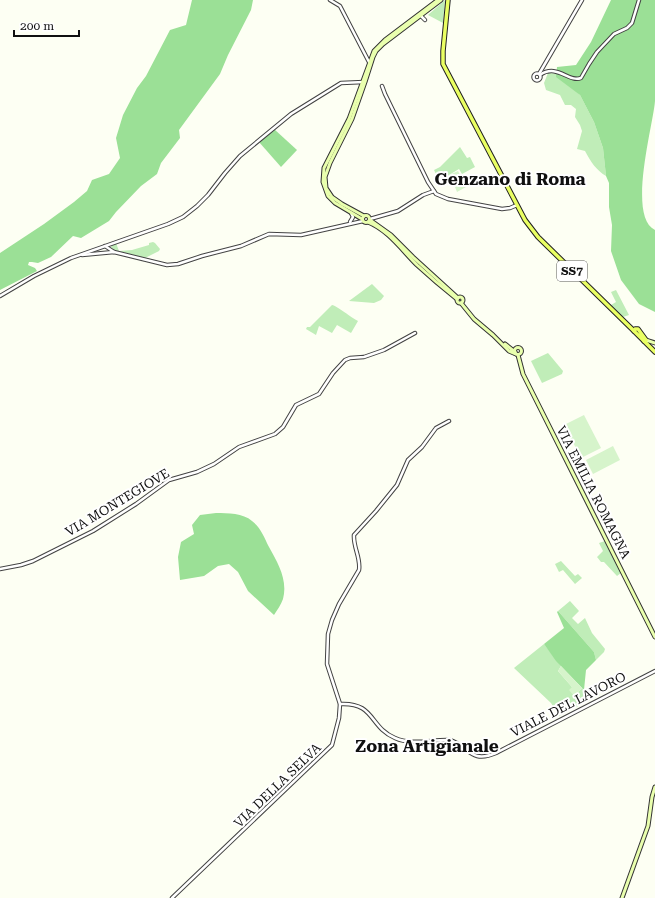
<svg xmlns="http://www.w3.org/2000/svg" width="655" height="898" font-family="'Roboto Serif',serif">
<style>
.green{fill:#c0edb8}
.forest{fill:#9be096}
.pitch{fill:#d6f4cb}
.lines{fill:none;stroke-linecap:round;stroke-linejoin:round}
.tertiary-casing{stroke:#434343;stroke-width:4.5}
.secondary-casing{stroke:#323232;stroke-width:5}
.primary-casing{stroke:#212121;stroke-width:5.5}
.tertiary{stroke:#fff;stroke-width:2.5}
.secondary{stroke:#e9ffae;stroke-width:3}
.primary{stroke:#eaff63;stroke-width:3.5}
.labels{text-anchor:middle;stroke-width:4;stroke-linejoin:round;paint-order:stroke}
.shield{fill:#fff;stroke:#585858;stroke-width:1}
.shield-label{font-size:12px;font-weight:bold;fill:#101010}
.street-label{font-size:13px;fill:#101010;stroke:#fff}
.district-label{font-size:17px;font-weight:bold;fill:#101010;stroke:#fff}
</style>
<rect width="100%" height="100%" fill="#fdfff3"/>
<!-- green -->
<g class="green">
<polygon points="445,0 443,23 428,15"/>
<path d="M548 73 561 74 580 95 594 122 603 148 606 176C596 170 591 162 585 151L577 149 582 131 580 125 575 117 576 109 571 105H565L560 95 546 90 544 83Z"/>
<polygon points="460,147 467,158 470,157 475,167 462,174 459,169 444,178 441,174 437,176 434,170 440,167"/>
<polygon points="153,242 155,243 160,249 159,251 145,258 114,250 111,247 113,244 116,243 119,251 132,250 149,245 149,243"/>
<polygon points="372,284 384,296 381,300 374,303 349,301"/>
<polygon points="616,290 629,315 623,317 611,305 616,302 611,292"/>
<path d="M332 305C337 306 352 318 358 321L351 333 337 325 332 333 319 326 316 335 306 329 307 327H310Z"/>
<polygon points="548,353 563,371 562,374 542,383 531,361"/>
<polygon points="605,541 621,573 617,576 604,562 601,562 597,557 603,551 599,543"/>
<polygon points="561,561 575,576 578,574 582,578 575,584 563,570 559,572 555,564"/>
<polygon points="570,601 579,611 572,618 578,624 585,618 592,633 605,649 604,652 596,660 594,652 558,611"/>
<polygon points="544,644 561,666 558,671 572,687 574,696 582,688 584,690 584,697 585,698 594,694 595,692 600,695 559,716 551,703 514,668"/>
</g>
<!-- forest -->
<g class="forest">
<polygon points="192,0 253,0 251,10 228,55 220,74 179,130 180,138 161,163 157,174 141,186 116,212 109,221 81,238 73,236 51,257 38,263 32,262 29,262 28,265 35,268 37,271 0,290 0,253 44,224 74,202 87,191 92,180 109,174 120,158 116,138 123,115 137,88 146,76 170,30 186,25"/>
<path d="M611 0H655C655 33 655 69 655 101 653 126 627 217 655 230V312L639 304 621 280 611 251 612 225 609 207V183L606 176 603 148 594 122 580 95 556 77 557 67 576 65 591 42Z"/>
<polygon points="274,129 297,150 281,167 259,142"/>
<path d="M216 513C228 513 243 513 252 521 261 528 264 537 269 547 278 563 288 580 283 599 281 605 277 610 274 615L248 591 238 572 229 564 218 566 204 576 180 580 178 557 181 542 194 534 192 525 200 515Z"/>
<polygon points="558,611 594,652 596,660 586,670 584,690 556,661 544,644 564,628 557,612"/>
</g>
<!-- pitch -->
<g class="pitch">
<polygon points="458,171 466,187 457,192 455,187 460,184 453,187 447,176"/>
<polygon points="584,415 601,448 581,458 564,425"/>
<polygon points="613,446 620,460 593,474 586,460"/>
<polygon points="561,666 582,688 574,696 569,690 572,687 558,671"/>
</g>
<g class="lines">
<!-- tertiary casing -->
<g class="tertiary-casing">
<g id="tertiary">
<polyline points="330,0 340,6 369,62"/>
<polyline points="421,16 425,20"/>
<circle cx="537" cy="77" r="3.5"/>
<polyline points="539,74 582,0"/>
<path d="M540 75C557 63 569 83 581 78L589 64 597 52 614 34 627 28 632 23 639 0"/>
<polyline points="382,86 385,94 428,182 436,194 448,199 502,209 510,208 517,205"/>
<polyline points="370,219 398,211 423,195 434,191"/>
<polyline points="350,222 353,217 351,213"/>
<polyline points="105,246 114,252"/>
<polyline points="82,255 114,252 167,265 178,264 202,256 241,246 269,234 301,235 363,221"/>
<polyline points="0,296 34,276 71,258 168,224 183,217 197,206 208,195 225,173 240,156 291,114 341,83 364,82"/>
<polyline points="0,569 21,565 33,561 93,531 136,504 169,480 197,472 214,464 239,447 275,434 283,427 296,405 319,394 333,373 345,360 350,358 364,357 384,350 415,333"/>
<path d="M340 704C375 702 369 727 395 738 412 746 432 739 450 740 469 746 470 764 496 753L655 671"/>
<path d="M172 898 332 745 339 718 340 704 327 664 328 634 332 620 339 604 359 570C361 558 353 547 354 535L376 511 397 485 408 460 422 447 436 428 449 421"/>
</g>
</g>
<!-- secondary casing -->
<g class="secondary-casing">
<g id="secondary">
<circle cx="366" cy="219" r="3.5"/>
<polyline points="364,216 342,204 332,197 326,188 325,177 330,163 352,119 365,82 373,57 376,51 383,44 441,0"/>
<polyline points="362,219 335,203 328,196 323,182 324,168 349,119 374,51 385,40 438,0"/>
<polyline points="370,220 391,235 413,257 458,298"/>
<path d="M368 222C388 230 402 250 417 265 430 277 443 288 457 299"/>
<circle cx="460" cy="300" r="3"/>
<polyline points="461,303 474,319 493,335 509,351 516,354"/>
<polyline points="646,340 655,343"/>
<polyline points="505,344 515,352"/>
<circle cx="518" cy="351" r="3.5"/>
<polyline points="518,355 523,374 655,637"/>
<polyline points="622,898 648,826 652,797 655,787"/>
</g>
</g>
<!-- primary casing -->
<g class="primary-casing">
<g id="primary">
<polyline points="448,0 443,51 443,64 525,220 538,237 634,331"/>
<polygon points="635,329 638,329 646,340 644,341 634,331"/>
<polyline points="644,341 655,352"/>
</g>
</g>
<!-- tertiary -->
<use href="#tertiary" class="tertiary"/>
<!-- secondary -->
<use href="#secondary" class="secondary"/>
<!-- primary -->
<use href="#primary" class="primary"/>
</g>
<g class="labels">
<!-- shield labels -->
<rect class="shield" x="557" y="261" width="30" height="20" rx="3"/>
<g class="shield-label">
<text x="572" y="275">SS7</text>
</g>
<!-- street labels -->
<g class="street-label">
<text transform="translate(594 492) rotate(63)" y="5">VIA EMILIA ROMAGNA</text>
<text transform="translate(117 502) rotate(-31)" y="5">VIA MONTEGIOVE</text>
<text transform="translate(568 704) rotate(-27)" y="5">VIALE DEL LAVORO</text>
<text transform="translate(277 785) rotate(-44)" y="5">VIA DELLA SELVA</text>
</g>
<!-- district labels -->
<g class="district-label">
<text x="510" y="185">Genzano di Roma</text>
<text x="427" y="752">Zona Artigianale</text>
</g>
</g>
<!-- scale -->
<path d="M14 30v6h65v-6" fill="none" stroke="#101010" stroke-width="2"/>
<text x="20" y="30" font-size="12" fill="#101010" stroke="#ffffff" stroke-width="3" paint-order="stroke">200 m</text>
</svg>
